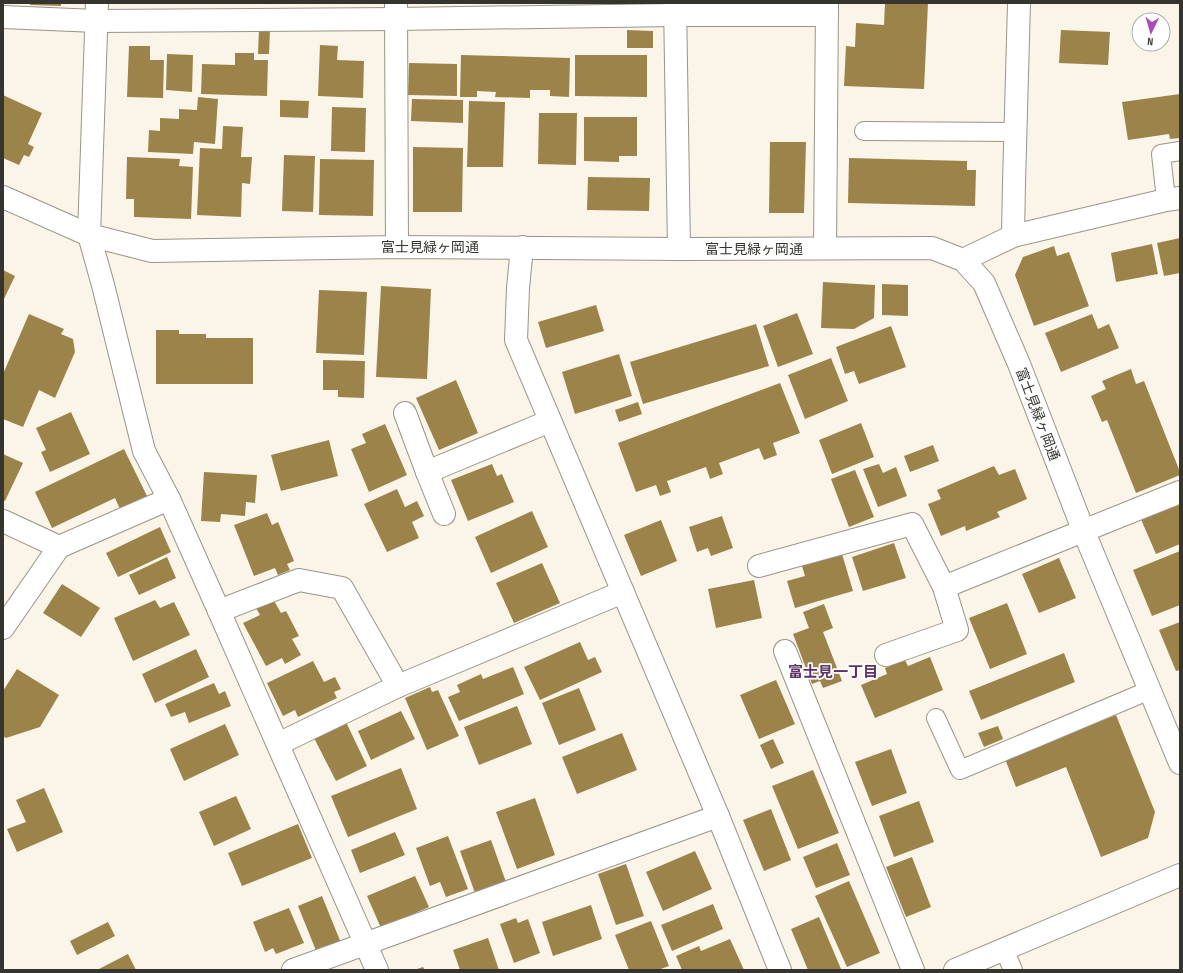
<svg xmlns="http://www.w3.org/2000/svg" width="1183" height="973" font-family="'Sofia Sans Condensed','Noto Sans JP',sans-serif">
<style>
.building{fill:#9b834a}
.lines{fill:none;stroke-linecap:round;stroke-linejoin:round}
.service-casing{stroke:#999489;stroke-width:20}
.minor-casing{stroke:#999489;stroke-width:24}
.tertiary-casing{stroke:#999489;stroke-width:24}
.service{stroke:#fff;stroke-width:18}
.minor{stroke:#fff;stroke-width:22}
.tertiary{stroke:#fff;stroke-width:22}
.labels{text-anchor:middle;stroke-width:3.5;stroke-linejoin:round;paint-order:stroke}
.street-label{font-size:14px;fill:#36342f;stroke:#fff}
.neighbourhood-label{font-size:15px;font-weight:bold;fill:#5f3266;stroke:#fff}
</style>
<rect width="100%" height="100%" fill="#fbf5e9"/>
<!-- building -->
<g class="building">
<polygon points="30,3 61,3 61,6 30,5"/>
<polygon points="885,3 928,3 924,89 844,86 846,46 855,47 856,23 884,25"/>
<polygon points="259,28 270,29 269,54 258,54"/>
<polygon points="627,30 653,31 653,48 627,48"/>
<polygon points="1061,30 1110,32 1108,65 1059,63"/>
<polygon points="320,45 338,46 337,60 364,61 363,98 318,96"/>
<polygon points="129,46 150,46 150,60 164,60 163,98 127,97"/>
<polygon points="235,53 254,53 254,60 268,60 267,96 201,94 202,64 235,65"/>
<polygon points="167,54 193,55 192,92 166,90"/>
<polygon points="461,55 570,58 569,97 550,96 550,90 530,90 530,98 495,97 496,92 477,91 477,97 460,97"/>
<polygon points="575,55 647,55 647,97 575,96"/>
<polygon points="409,63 457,64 457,96 408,95"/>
<polygon points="1180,94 1180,138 1170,139 1169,134 1128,140 1122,102"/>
<polygon points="3,95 42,113 28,144 34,147 29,157 24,155 19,165 3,158"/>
<polygon points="198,97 218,99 215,144 194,142 193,154 148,152 149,130 160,131 160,118 179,119 179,109 197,110"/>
<polygon points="412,99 463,100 463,123 411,121"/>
<polygon points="280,100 309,101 308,118 280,117"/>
<polygon points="469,101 505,102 503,167 467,167"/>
<polygon points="332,107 366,108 365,152 331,151"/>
<polygon points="539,113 577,113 576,165 538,164"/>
<polygon points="584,117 637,117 637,156 619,156 619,162 584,161"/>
<polygon points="223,126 243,127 241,157 252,157 250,184 242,183 241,217 197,215 200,148 222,149"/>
<polygon points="770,142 806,142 804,213 769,213"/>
<polygon points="413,147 463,148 462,212 413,212"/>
<polygon points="284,155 315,156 313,212 282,211"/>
<polygon points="127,157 180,159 179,166 193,167 191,219 134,217 134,199 126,199"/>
<polygon points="849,158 967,161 967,170 976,170 975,206 848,203"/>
<polygon points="320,159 374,160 373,216 319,215"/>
<polygon points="588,177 650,178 649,211 587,210"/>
<polygon points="1180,238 1180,273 1164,276 1157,243"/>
<polygon points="1152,244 1158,274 1116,282 1111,253"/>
<polygon points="1054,246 1057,256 1069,252 1089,306 1034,326 1015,275 1023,257"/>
<polygon points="3,270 15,276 3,301"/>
<polygon points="823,282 875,285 874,318 854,329 821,328"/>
<polygon points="882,284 908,285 908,316 882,315"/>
<polygon points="381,286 431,289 427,379 376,377"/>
<polygon points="319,290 367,292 364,355 316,353"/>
<polygon points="596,305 604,331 546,348 538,322"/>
<polygon points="797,313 813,354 778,367 763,326"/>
<polygon points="29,314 64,329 61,334 73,339 75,352 55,398 39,390 23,427 3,419 3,374"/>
<polygon points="1092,314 1098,329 1109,324 1119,348 1061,372 1045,333"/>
<polygon points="756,324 769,366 643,404 630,362"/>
<polygon points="891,326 906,367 859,384 854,371 845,374 836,347"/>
<polygon points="156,330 179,330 179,334 206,334 206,338 253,338 253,384 156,384"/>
<polygon points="619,354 632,396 575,414 562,372"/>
<polygon points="831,358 848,401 805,419 788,375"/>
<polygon points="323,360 365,361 364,398 338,397 338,390 323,390"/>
<polygon points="1131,369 1136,384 1144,381 1180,472 1180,475 1136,493 1107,420 1102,422 1091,396 1106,389 1102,381"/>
<polygon points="456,380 478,433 439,450 416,398"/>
<polygon points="780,383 800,433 773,443 777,455 764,460 759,448 719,463 723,474 710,479 706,467 667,481 671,492 660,496 656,485 636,492 618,443"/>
<polygon points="638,402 642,414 619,422 615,410"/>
<polygon points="71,412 90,454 50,472 41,452 46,450 36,428"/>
<polygon points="861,423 874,457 832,474 819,440"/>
<polygon points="385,424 407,475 369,492 351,449 366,443 362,434"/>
<polygon points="329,440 338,476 281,491 271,455"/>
<polygon points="933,445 939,461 910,472 904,456"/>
<polygon points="124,449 147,496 120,509 115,498 52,528 35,492"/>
<polygon points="3,454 23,463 5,501 3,500"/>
<polygon points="492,464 497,476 502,474 514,502 468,521 451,480"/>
<polygon points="879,464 883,473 896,467 907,496 878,507 863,469"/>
<polygon points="994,466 999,475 1015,469 1027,499 997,512 1000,517 966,531 965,526 941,536 928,504 941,499 937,490"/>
<polygon points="855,470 874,517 849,527 831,479"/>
<polygon points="204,472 257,475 255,503 246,502 245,516 221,514 220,522 201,521"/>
<polygon points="397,489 405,507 417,501 424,516 412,522 419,538 387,552 364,504"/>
<polygon points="1180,500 1180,544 1156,554 1140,517"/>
<polygon points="532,511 548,547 491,573 475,537"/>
<polygon points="267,513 272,525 278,522 294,561 287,564 290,570 278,575 275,568 254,576 234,525"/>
<polygon points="722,516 733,548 711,556 708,548 697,552 689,527"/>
<polygon points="661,520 677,561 641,576 624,535"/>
<polygon points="160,527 171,552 118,577 106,553"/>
<polygon points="894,543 906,578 863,591 852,557"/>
<polygon points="1180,551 1180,605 1152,616 1133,570"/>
<polygon points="842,554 853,591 795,608 787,581 805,576 802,566"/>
<polygon points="167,557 176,578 139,595 129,575"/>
<polygon points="1059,558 1076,598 1039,613 1022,574"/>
<polygon points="542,563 560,603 514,623 496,583"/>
<polygon points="754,580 762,618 716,628 708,589"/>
<polygon points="62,584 100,608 81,637 43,613"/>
<polygon points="273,599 281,613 286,611 299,636 292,639 301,655 285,664 282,658 266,666 243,623 260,615 256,608"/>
<polygon points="155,600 160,608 174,602 190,635 133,661 114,618"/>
<polygon points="1007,603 1027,654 990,669 969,618"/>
<polygon points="824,604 833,628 823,632 842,681 823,688 820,681 812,684 793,634 809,628 803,612"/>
<polygon points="1180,622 1180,670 1176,671 1159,630"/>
<polygon points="580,642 588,660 595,657 602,672 540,700 524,667"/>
<polygon points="196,649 209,677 155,703 142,674"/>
<polygon points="1064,653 1075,682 981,720 969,691"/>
<polygon points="930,657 943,690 875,718 861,685 887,674 885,668 905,660 908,666"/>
<polygon points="313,661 324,682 335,677 341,689 334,692 337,698 298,717 295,710 283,716 267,683"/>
<polygon points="513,667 524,694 459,721 448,697 460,692 457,685 481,674 483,679"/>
<polygon points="17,669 59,695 40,727 6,738 3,736 3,691"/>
<polygon points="776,680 795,724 759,739 740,695"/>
<polygon points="214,683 219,694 225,691 231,706 189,723 185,712 171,717 165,704"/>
<polygon points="430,687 432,692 438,690 459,736 427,750 405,698"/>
<polygon points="579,688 596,730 559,745 542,703"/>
<polygon points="517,706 532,744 479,765 464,727"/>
<polygon points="401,711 415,739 371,760 358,731"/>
<polygon points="1116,715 1155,812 1148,838 1101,857 1066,767 1016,787 1005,759"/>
<polygon points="345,720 367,766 336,781 313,736"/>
<polygon points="225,724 239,755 184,781 170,749"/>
<polygon points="998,726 1003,739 984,747 978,733"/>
<polygon points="622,733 637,770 577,794 562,757"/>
<polygon points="773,739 784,763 771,769 760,745"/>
<polygon points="891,749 907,793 872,806 855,762"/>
<polygon points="401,768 417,809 348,837 331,796"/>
<polygon points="813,770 839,833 798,849 772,786"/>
<polygon points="44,788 63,832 17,852 7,829 26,822 16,800"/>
<polygon points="236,796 251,829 214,846 199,812"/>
<polygon points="535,798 555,855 517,869 496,812"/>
<polygon points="919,801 934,842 894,857 879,816"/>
<polygon points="771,809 791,860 764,871 743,820"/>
<polygon points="298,824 312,858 242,886 228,853"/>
<polygon points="395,832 405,855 360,873 351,850"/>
<polygon points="448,836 468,889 446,897 440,882 430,886 416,848"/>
<polygon points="491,840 506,882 475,893 460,851"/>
<polygon points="837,843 850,875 816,888 803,857"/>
<polygon points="695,851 712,889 663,911 646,872"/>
<polygon points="912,857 931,907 906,917 886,867"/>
<polygon points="626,864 644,916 616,925 598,874"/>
<polygon points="415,876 429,907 381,928 367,896"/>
<polygon points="849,881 880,953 847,967 815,896"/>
<polygon points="322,896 341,943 317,953 298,906"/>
<polygon points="713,904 723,929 672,951 661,925"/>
<polygon points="591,905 602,939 553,956 542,922"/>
<polygon points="289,908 304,943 276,954 273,948 265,952 253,922"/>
<polygon points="819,917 841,969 839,970 808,970 791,929"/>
<polygon points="516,918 518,923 528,919 540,953 514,963 500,924"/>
<polygon points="651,921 669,966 658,970 629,970 615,935"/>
<polygon points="108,922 115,936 77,955 70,941"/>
<polygon points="488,938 499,970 460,970 453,950"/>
<polygon points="730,939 744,970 682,970 676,956 699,946 701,951"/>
<polygon points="128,954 136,970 97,970"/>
<polygon points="423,967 425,970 414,970"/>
</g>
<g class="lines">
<!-- service casing -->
<g class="service-casing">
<g id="service">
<polyline points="864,131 1015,132"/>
<polyline points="1166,200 1161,154 1180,151"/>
<polyline points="936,718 960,770 1150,690"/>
<polyline points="1004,949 1013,970"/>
</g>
</g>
<!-- minor casing -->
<g class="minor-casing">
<g id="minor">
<polyline points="97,3 89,235 103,285 144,451 169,499 219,611 377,970"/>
<polyline points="396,3 397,247"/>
<polyline points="675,3 679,249"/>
<polyline points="3,17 96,21 396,19 676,15 827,15"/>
<polyline points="1013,236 1014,183 1019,3"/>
<polyline points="522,247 518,288 516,340 718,816 780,970"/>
<polyline points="825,248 827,3"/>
<polyline points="963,260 1013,236 1166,200 1180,198"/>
<polyline points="405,413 427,472 550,421"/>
<polyline points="427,472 444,514"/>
<polyline points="3,521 59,547"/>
<polyline points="759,566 912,524 944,587 957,630 886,655"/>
<polyline points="944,587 1180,492"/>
<polyline points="219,611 299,580 342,588 398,686"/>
<polyline points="3,628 59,547 169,499"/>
<polyline points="785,651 913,970"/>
<polyline points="278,744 398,686 623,592"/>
<polyline points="293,970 718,816"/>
</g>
</g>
<!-- tertiary casing -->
<g class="tertiary-casing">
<g id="tertiary">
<polyline points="3,197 89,235 152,251 397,247 679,249 932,248 963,260 984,283 1019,364 1084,532 1180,763"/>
<polyline points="955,970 1180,875"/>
</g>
</g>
<!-- service -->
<use href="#service" class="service"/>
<!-- minor -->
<use href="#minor" class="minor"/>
<!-- tertiary -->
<use href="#tertiary" class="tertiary"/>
</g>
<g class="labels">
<!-- street labels -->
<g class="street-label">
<text x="430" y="252">富士見緑ヶ岡通</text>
<text x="754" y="254">富士見緑ヶ岡通</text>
<text transform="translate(1038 414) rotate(69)" y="5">富士見緑ヶ岡通</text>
</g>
<!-- neighbourhood labels -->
<g class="neighbourhood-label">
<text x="833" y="677">富士見一丁目</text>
</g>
</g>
<!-- border -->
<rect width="1183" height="973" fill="none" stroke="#36342f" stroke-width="8"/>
<!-- north arrow -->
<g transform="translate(1151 32) rotate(185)"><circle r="19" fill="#ffffff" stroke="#afaeac"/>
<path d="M0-3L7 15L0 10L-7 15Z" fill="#a94db7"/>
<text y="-6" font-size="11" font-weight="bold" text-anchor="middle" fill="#36342f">N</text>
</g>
</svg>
